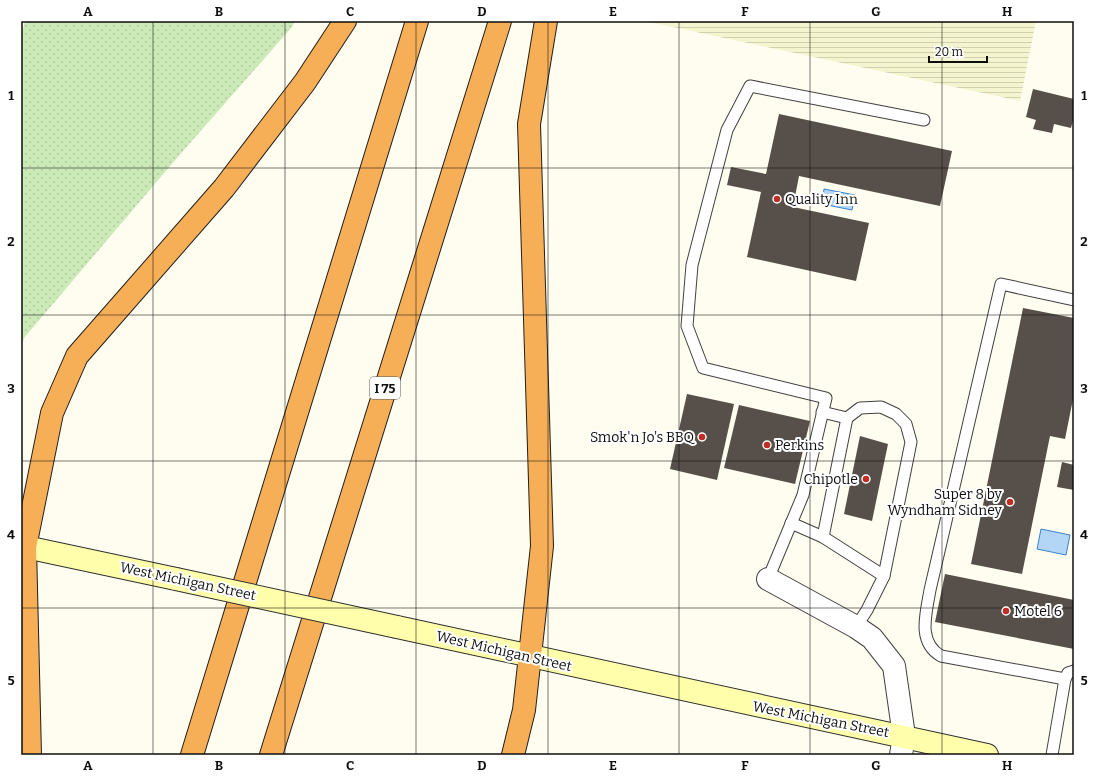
<svg xmlns="http://www.w3.org/2000/svg" width="1095" height="776" font-family="Bitter,serif">
<style>
.farmland{fill:url(#farmland-rules)}
.grass{fill:url(#grass-dots)}
.water{fill:#b3d6f7;stroke:#3983cf}
.building{fill:#57504a}
.lines{fill:none;stroke-linecap:round;stroke-linejoin:round}
.service-casing{stroke:#414141;stroke-width:13}
.minor-casing{stroke:#414141;stroke-width:24}
.secondary-casing{stroke:#303030;stroke-width:24}
.motorway-casing{stroke:#1f1f1f;stroke-width:24}
.service{stroke:#fff;stroke-width:11}
.minor{stroke:#fff;stroke-width:22}
.secondary{stroke:#fffeaa;stroke-width:22}
.motorway{stroke:#f6af56;stroke-width:22}
.secondary-bridge-casing{stroke:#303030;stroke-width:24;stroke-linecap:butt}
.secondary-bridge{stroke:#fffeaa;stroke-width:22}
.grid{fill:none;stroke:#0e0e0e;stroke-width:1;stroke-opacity:0.55}
.poi-dot{fill:#c02d24;stroke:#fff;stroke-width:1.5}
.labels{text-anchor:middle;stroke-width:4;stroke-linejoin:round;paint-order:stroke}
.shield{fill:#fff;stroke:#565656;stroke-width:1}
.shield-label{font-size:13px;font-weight:bold;fill:#0e0e0e}
.poi-label{font-size:14px;fill:#0e0e0e;stroke:#fff;text-anchor:start}
.street-label{font-size:14px;fill:#0e0e0e;stroke:#fff}
.neatline{fill:none;stroke:#0e0e0e;stroke-width:1.5}
.grid-label{font-size:13px;text-anchor:middle;font-weight:bold;fill:#0e0e0e}
</style>
<defs>
<pattern id="farmland-rules" width="6" height="5" patternUnits="userSpaceOnUse"><rect width="6" height="5" fill="#f4f5ce"/><path d="M0 2.5h6" fill="none" stroke="#d0d1b0"/></pattern>
<pattern id="grass-dots" width="8" height="8" patternUnits="userSpaceOnUse"><rect width="8" height="8" fill="#cceab8"/><path d="M2 2h.1M6 6h.1" fill="none" stroke="#aec89d" stroke-width="1.8" stroke-linecap="round"/></pattern>
</defs>
<rect width="100%" height="100%" fill="#fffdef"/>
<!-- farmland -->
<polygon class="farmland" points="645,21 1036,21 1020,101"/>
<!-- grass -->
<polygon class="grass" points="25,21 295,21 292,27 176,159 24,338 21,346 21,37"/>
<!-- water -->
<g class="water">
<polygon points="824,189 855,195 852,210 822,204"/>
<polygon points="1041,529 1070,535 1066,555 1037,549"/>
</g>
<!-- building -->
<g class="building">
<polygon points="1033,89 1074,99 1074,116 1071,128 1054,124 1052,133 1033,129 1036,120 1026,117"/>
<polygon points="779,114 952,151 940,206 799,176 793,207 869,223 856,281 747,257 761,192 727,185 731,167 766,174"/>
<polygon points="1023,308 1074,318 1074,394 1065,439 1050,436 1022,574 971,564"/>
<polygon points="687,394 734,404 717,480 670,469"/>
<polygon points="739,405 810,421 795,484 724,468"/>
<polygon points="860,436 888,444 872,521 844,514"/>
<polygon points="1062,462 1074,465 1074,490 1057,487"/>
<polygon points="945,574 1074,600 1074,649 935,622"/>
</g>
<g class="lines">
<!-- service casing -->
<g class="service-casing">
<g id="service">
<polyline points="822,412 847,418"/>
<polyline points="791,523 823,537 884,576"/>
<polyline points="823,537 847,418 860,408 881,407 896,414 906,424 911,442 884,576 867,610 856,627"/>
<polyline points="768,579 803,495 826,398 703,368 687,326 692,265 727,130 750,86 924,120"/>
<polyline points="1065,679 1068,673 1074,671"/>
<path d="M1052 755 1065 679 941 656C917 642 926 614 930 590L1001 284 1074 300"/>
</g>
</g>
<!-- minor casing -->
<g class="minor-casing">
<polyline id="minor" points="768,579 856,627 872,638 894,666 904,736 901,755"/>
</g>
<!-- secondary casing -->
<g class="secondary-casing">
<g id="secondary">
<polyline points="21,546 176,579"/>
<polyline points="397,627 987,755"/>
</g>
</g>
<!-- motorway casing -->
<g class="motorway-casing">
<g id="motorway">
<polyline points="30,755 25,547 52,413 77,356 224,188 305,82 345,21"/>
<polyline points="192,755 417,21"/>
<polyline points="271,755 500,21"/>
<polyline points="513,755 524,710 542,546 529,124 546,21"/>
</g>
</g>
<!-- service -->
<use href="#service" class="service"/>
<!-- minor -->
<use href="#minor" class="minor"/>
<!-- secondary -->
<use href="#secondary" class="secondary"/>
<!-- motorway -->
<use href="#motorway" class="motorway"/>
<!-- secondary-bridge casing -->
<g class="secondary-bridge-casing">
<polyline id="secondary-bridge" points="176,579 397,627"/>
</g>
<!-- secondary-bridge -->
<use href="#secondary-bridge" class="secondary-bridge"/>
</g>
<!-- grid -->
<path class="grid" d="M153 21V755M285 21V755M416 21V755M548 21V755M679 21V755M810 21V755M942 21V755M21 168H1074M21 315H1074M21 461H1074M21 608H1074"/>
<!-- markers -->
<g class="poi-dot">
<circle cx="777" cy="199" r="4"/>
<circle cx="702" cy="437" r="4"/>
<circle cx="767" cy="445" r="4"/>
<circle cx="866" cy="479" r="4"/>
<circle cx="1010" cy="502" r="4"/>
<circle cx="1006" cy="611" r="4"/>
</g>
<g class="labels">
<!-- shield labels -->
<rect class="shield" x="370" y="377" width="30" height="22" rx="3"/>
<g class="shield-label">
<text x="385" y="393">I 75</text>
</g>
<!-- poi labels -->
<g class="poi-label">
<text x="785" y="204">Quality Inn</text>
<text x="694" y="442" text-anchor="end">Smok'n Jo's BBQ</text>
<text x="775" y="450">Perkins</text>
<text x="858" y="484" text-anchor="end">Chipotle</text>
<text x="1002" y="499" text-anchor="end">Super 8 by<tspan x="1002" dy="16">Wyndham Sidney</tspan></text>
<text x="1014" y="616">Motel 6</text>
</g>
<!-- street labels -->
<g class="street-label">
<text transform="translate(188 581) rotate(12)" y="5">West Michigan Street</text>
<text transform="translate(504 651) rotate(13)" y="5">West Michigan Street</text>
<text transform="translate(821 719) rotate(11)" y="5">West Michigan Street</text>
</g>
</g>
<!-- border -->
<rect width="1095" height="776" fill="none" stroke="#ffffff" stroke-width="44"/>
<!-- scale -->
<path d="M929 56v6h58v-6" fill="none" stroke="#0e0e0e" stroke-width="2"/>
<text x="935" y="56" font-size="12" fill="#0e0e0e" stroke="#ffffff" stroke-width="3" paint-order="stroke">20 m</text>
<rect x="22" y="22" width="1051" height="732" class="neatline"/>
<g class="grid-label">
<text x="88" y="16">A</text>
<text x="219" y="16">B</text>
<text x="350" y="16">C</text>
<text x="482" y="16">D</text>
<text x="613" y="16">E</text>
<text x="745" y="16">F</text>
<text x="876" y="16">G</text>
<text x="1007" y="16">H</text>
<text x="11" y="100">1</text>
<text x="1084" y="100">1</text>
<text x="11" y="246">2</text>
<text x="1084" y="246">2</text>
<text x="11" y="393">3</text>
<text x="1084" y="393">3</text>
<text x="11" y="539">4</text>
<text x="1084" y="539">4</text>
<text x="11" y="685">5</text>
<text x="1084" y="685">5</text>
<text x="88" y="770">A</text>
<text x="219" y="770">B</text>
<text x="350" y="770">C</text>
<text x="482" y="770">D</text>
<text x="613" y="770">E</text>
<text x="745" y="770">F</text>
<text x="876" y="770">G</text>
<text x="1007" y="770">H</text>
</g>
</svg>
